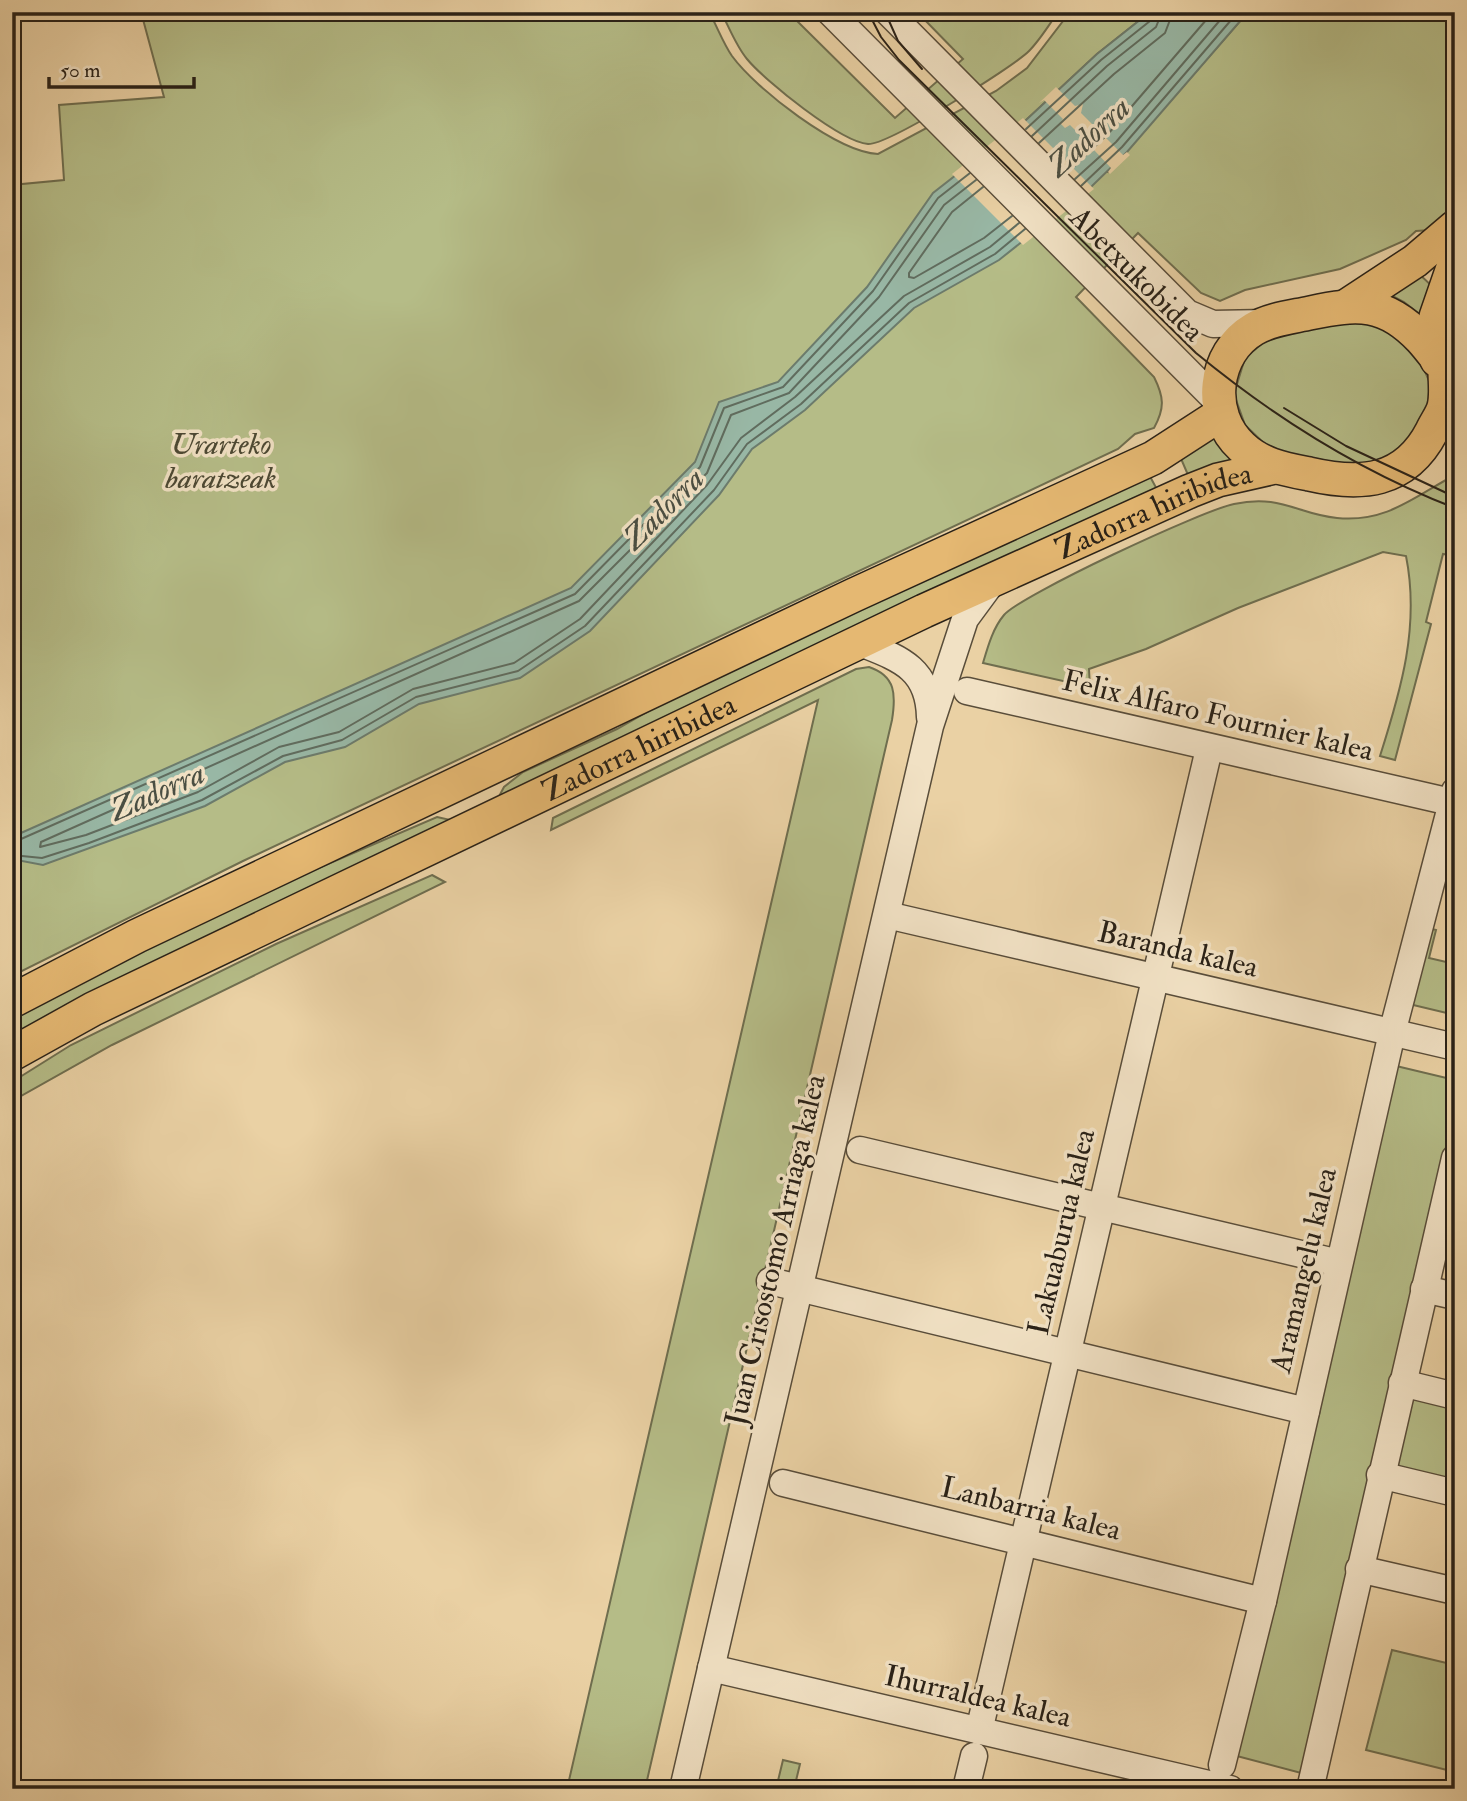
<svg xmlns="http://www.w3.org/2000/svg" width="1467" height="1801" font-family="'IM FELL Double Pica',serif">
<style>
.green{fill:#b5bc87;stroke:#6f6e4f;stroke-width:2}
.water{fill:#98b7a5;stroke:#6c7b6c;stroke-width:2}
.pier{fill:#ead1a4}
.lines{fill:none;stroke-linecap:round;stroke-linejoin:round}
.shore{stroke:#606c5e;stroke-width:2}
.minor-casing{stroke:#594d3a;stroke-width:29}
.major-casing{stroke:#292117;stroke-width:36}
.minor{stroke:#f1e1c4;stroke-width:26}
.major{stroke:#e5b872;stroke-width:33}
.tram{stroke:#292117;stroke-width:2}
.labels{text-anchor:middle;stroke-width:7;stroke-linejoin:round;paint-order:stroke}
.street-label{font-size:30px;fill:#292117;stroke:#f1e1c4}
.park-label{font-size:30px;font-style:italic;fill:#4c4833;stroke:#f1e1c4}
.water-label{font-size:32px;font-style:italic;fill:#4a4e42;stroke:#f1e1c4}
</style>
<rect width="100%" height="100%" fill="#ead1a4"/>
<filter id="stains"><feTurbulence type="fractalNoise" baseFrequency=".00286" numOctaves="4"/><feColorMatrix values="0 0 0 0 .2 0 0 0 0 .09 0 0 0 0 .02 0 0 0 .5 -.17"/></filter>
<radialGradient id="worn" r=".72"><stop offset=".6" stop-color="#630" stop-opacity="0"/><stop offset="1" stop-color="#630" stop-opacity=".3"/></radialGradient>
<!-- green -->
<g class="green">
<path d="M141 12H709C717 26 723 43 732 56 756 89 837 152 878 154L996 91 1027 68 1070 12H1150L1097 54 1025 121 1108 172 1248 12H1455V204L1431 230 1416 231 1406 240 1340 269 1245 290 1220 301 1201 293 1138 233 1076 297 1154 377C1164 397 1165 408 1154 428L1135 434 1118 449 243 861 12 976V185L64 180 59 105 164 97Z"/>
<path d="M721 12H788L895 118 963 59 917 12H1058C1049 25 1040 40 1029 51 1012 68 888 145 868 144 841 142 765 81 747 59 736 46 729 27 721 12Z"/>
<polygon points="1416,271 1434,288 1426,319 1404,302 1383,291"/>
<polygon points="1363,320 1389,329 1420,360 1430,383 1427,409 1401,452 1372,466 1350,465 1272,451 1245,425 1234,394 1245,358 1264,342 1287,333"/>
<polygon points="1213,431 1238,464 1191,482 1179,454"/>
<polygon points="1146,469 1160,495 496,802 504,787 523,772 617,729 741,658"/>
<path d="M1455 475V556L1443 554 1426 622 1431 624 1395 760 1380 756C1401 690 1420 626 1406 556L1383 552 1238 608 1146 649 1089 669 1090 687 983 663C988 646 993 628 1004 615 1021 595 1203 510 1234 504 1281 494 1297 514 1337 518 1387 523 1415 496 1455 475Z"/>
<path d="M869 667C896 676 896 695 892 720L645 1789H567L818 700 551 830 553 818 856 669Z"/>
<polygon points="437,817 455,821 12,1045 12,1011 272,888"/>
<polygon points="432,875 445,882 112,1045 12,1101 12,1082 71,1045 276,944"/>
<polygon points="1428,928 1436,930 1429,958 1455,964 1455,1015 1409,1004"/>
<polygon points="1392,1065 1455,1080 1455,1132 1305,1774 1233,1755"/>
<polygon points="1408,1392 1455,1403 1455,1485 1390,1469"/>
<polygon points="1392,1650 1455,1665 1455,1772 1366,1750"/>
<polygon points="783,1760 800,1764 794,1789 776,1789"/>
</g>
<!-- water -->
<polygon class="water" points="1150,12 1248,12 1127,152 1092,186 999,260 914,308 805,410 752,449 719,495 590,631 520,678 419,704 345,747 285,762 205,806 43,865 17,860 12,863 12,837 571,588 695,462 719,402 778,382 867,287 933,193 1025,121 1097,54"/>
<!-- pier -->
<g class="pier">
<polygon points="1056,87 1075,106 1083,104 1081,113 1099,131 1107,129 1106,138 1123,155 1127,152 1130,155 1110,174 1108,172 1111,168 1094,150 1091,153 1085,147 1088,143 1070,125 1065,128 1060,123 1063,119 1044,100 1039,103"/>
<polygon points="1023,118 1094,189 1023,245 952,174"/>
</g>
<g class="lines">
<!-- shore -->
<g class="shore">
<polyline points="1026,129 1101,60 1150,21 1153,12"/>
<polyline points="1032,136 1107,66 1156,27 1162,12"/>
<polyline points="1039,143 1114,74 1165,33 1173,12"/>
<polyline points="1068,172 1108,134 1213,12"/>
<polyline points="1075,179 1116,142 1227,12"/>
<polyline points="976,180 944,205 879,297 789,393 731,415 707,473 579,601 41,842 40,847 86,835 198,792 279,747 339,732 413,689 514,663 580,619 707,485 741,438 795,397 904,296 990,247 1019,223"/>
<polyline points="1081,186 1122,147 1238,12"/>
<polyline points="983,187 952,212 909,273 909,277 914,278 984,238 1012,216"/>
<polyline points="12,843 575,594 700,467 724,408 783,387 873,291 938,198 970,173"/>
<polyline points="12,855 42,858 89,843 202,800 283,756 342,740 416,697 518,671 585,626 714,490 747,444 801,404 909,303 995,254 1025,229"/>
</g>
<!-- minor casing -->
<g class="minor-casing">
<g id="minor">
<polyline points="830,12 1219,403"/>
<polyline points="888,12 1187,313 1213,324 1266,323"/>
<path d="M858 642C898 658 929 667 930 717"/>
<polyline points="967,691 1455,803"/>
<polyline points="887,915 1455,1047"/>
<polyline points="860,1150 1339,1263"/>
<polyline points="770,1281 1306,1411"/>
<polyline points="1424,1289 1455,1296"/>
<polyline points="1402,1383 1455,1396"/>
<polyline points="1380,1475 1455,1493"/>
<polyline points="783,1483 1263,1601"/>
<polyline points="1359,1569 1455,1591"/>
<polyline points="711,1668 1230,1789"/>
<polyline points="979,1731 1209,749"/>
<polyline points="1222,1765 1263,1601 1392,1033 1455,791"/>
<polyline points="1311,1785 1455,1158"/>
<polyline points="683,1789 930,726 965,619 993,581"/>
<polyline points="966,1789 974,1756"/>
</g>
</g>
<!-- major casing -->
<g class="major-casing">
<g id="major">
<polyline points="1348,305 1415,261 1455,227"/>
<polyline points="1437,360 1436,317 1455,262"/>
<path d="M1445 370C1445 382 1447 396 1444 407 1442 415 1435 424 1432 431 1405 483 1361 486 1309 474 1284 469 1261 465 1242 447 1206 414 1213 353 1254 329 1271 319 1292 317 1310 313 1358 303 1385 301 1421 339 1433 352 1442 367 1455 379"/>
<polyline points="12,1001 137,936 854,595 1153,458 1221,414"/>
<path id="s1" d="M12 1054 93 1009 924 611 1190 491 1218 480 1275 467"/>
</g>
</g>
<!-- minor -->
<use href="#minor" class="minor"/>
<!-- major -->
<use href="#major" class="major"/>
<!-- tram -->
<g class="tram">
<path d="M868 12 881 37 899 60 1196 353C1275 418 1359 471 1455 508"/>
<polyline points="885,12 898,41 922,69"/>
<polyline points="1284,408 1346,446 1455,497"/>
</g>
</g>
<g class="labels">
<!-- street labels -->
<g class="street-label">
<text transform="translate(1137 274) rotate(45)" y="10">Abetxukobidea</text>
<text dy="10" stroke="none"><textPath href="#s1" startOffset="1265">Zadorra hiribidea</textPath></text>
<text transform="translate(1218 715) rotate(13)" y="10">Felix Alfaro Fournier kalea</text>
<text dy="10" stroke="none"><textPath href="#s1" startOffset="698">Zadorra hiribidea</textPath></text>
<text transform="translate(1178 949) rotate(13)" y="10">Baranda kalea</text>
<text transform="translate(1061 1232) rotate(-77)" y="10">Lakuaburua kalea</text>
<text transform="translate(775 1250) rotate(-77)" y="10">Juan Crisostomo Arriaga kalea</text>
<text transform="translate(1303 1270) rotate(-77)" y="10">Aramangelu kalea</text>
<text transform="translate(1031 1508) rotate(14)" y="10">Lanbarria kalea</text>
<text transform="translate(978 1696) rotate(13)" y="10">Ihurraldea kalea</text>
</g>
<!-- park labels -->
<g class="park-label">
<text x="221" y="454">Urarteko<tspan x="221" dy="34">baratzeak</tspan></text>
</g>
<!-- water labels -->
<g class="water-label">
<text transform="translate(1088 136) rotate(-43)" y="11">Zadorra</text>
<text transform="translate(663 508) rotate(-45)" y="11">Zadorra</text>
<text transform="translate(157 791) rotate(-24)" y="11">Zadorra</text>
</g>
</g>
<!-- margin -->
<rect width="1467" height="1801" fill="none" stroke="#ead1a4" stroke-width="42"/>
<rect x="14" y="14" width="1439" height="1773" fill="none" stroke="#292117" stroke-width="3.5"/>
<rect x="21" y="21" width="1425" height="1759" fill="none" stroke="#292117" stroke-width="2"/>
<!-- scale -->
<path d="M49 77v10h145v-10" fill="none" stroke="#292117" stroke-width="3.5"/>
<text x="60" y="77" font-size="21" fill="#292117" stroke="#f1e1c4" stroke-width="5" paint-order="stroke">50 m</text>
<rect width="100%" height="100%" filter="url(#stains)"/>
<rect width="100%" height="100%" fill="url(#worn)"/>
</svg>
